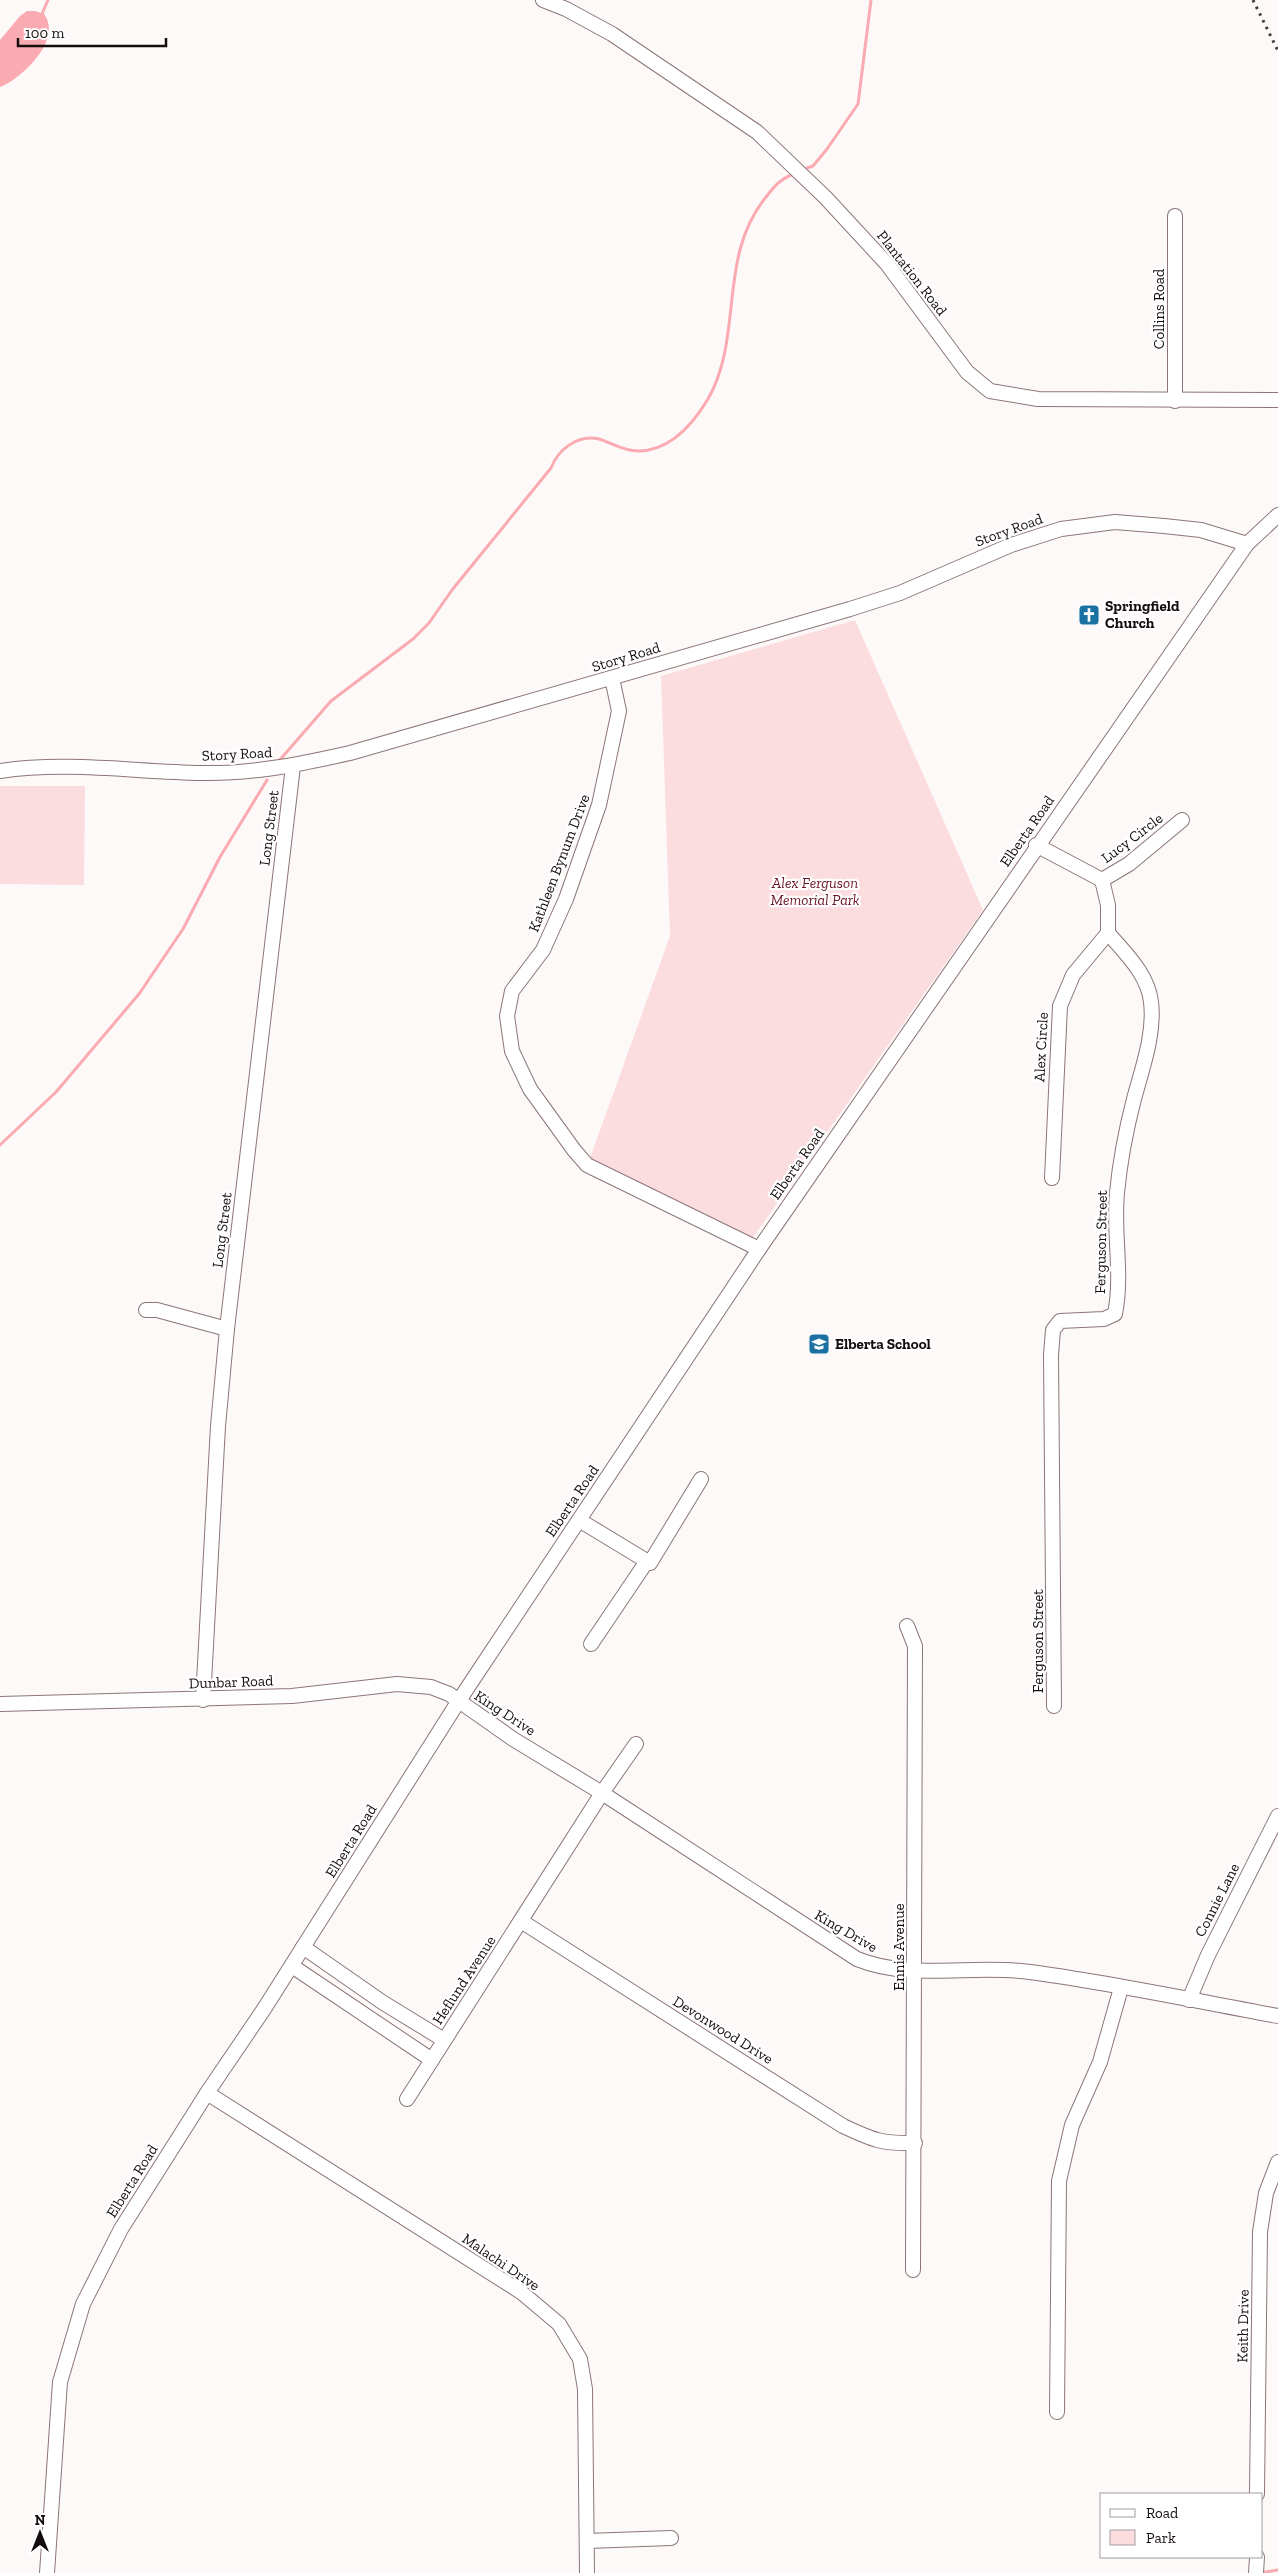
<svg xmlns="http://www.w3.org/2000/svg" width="1278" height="2573" font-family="'Zilla Slab',serif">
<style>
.green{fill:#fcdddf}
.water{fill:#faaab1}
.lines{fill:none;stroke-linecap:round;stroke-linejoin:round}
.stream{stroke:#faaab1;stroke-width:3}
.minor-casing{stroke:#8c7577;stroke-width:16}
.minor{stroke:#fff;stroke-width:14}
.rail{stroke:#413a3b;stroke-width:3;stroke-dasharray:2.5 5;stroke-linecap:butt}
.labels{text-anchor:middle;stroke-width:4.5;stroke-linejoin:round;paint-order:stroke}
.street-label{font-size:15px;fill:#140c0d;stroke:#fff}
.poi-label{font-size:15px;font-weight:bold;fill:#140c0d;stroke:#fff;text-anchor:start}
.park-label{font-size:15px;font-style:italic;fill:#6a1528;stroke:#fff}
</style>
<rect width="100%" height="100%" fill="#fef9f9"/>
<!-- green -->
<g class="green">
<polygon points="855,620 983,910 752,1239 590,1158 670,936 661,676"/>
<polygon points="0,786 85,786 84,885 0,884"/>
</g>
<!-- water -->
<path class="water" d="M27 11H35L44 14C63 40 21 79 0 87V40L20 16Z"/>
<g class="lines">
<!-- stream -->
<g class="stream">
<polyline points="42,14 48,0"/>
<polyline points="807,168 813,166 827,149 858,104 871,0"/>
<path d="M278 762 331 701 413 639 429 623 452 590 551 468C558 450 577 434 599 439 612 443 623 451 638 451 670 451 693 424 708 399 744 336 717 257 766 197 774 187 779 180 791 175"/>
<polyline points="0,1145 56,1092 139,994 183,929 220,857 267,780"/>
<polyline points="1265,2572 1278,2570"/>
</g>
<!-- minor casing -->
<g class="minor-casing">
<g id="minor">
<polyline points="543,0 566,9 612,34 757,132 826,198 887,264 967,372 990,391 1038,399 1278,400"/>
<polyline points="1175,216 1175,401"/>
<polyline points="612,678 619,711 599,805 566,899 543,950 512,991 507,1016 512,1051 530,1089 574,1150 587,1165 759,1249"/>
<path d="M0 771C67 761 136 772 202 773 253 774 301 764 350 753L850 609 900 593 1011 545 1061 529 1115 522 1164 526 1201 530 1247 544"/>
<path d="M1036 845 1102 880 1108 905V933C1125 953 1148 974 1151 1002 1155 1034 1142 1069 1134 1099 1126 1130 1120 1161 1117 1193 1113 1233 1123 1274 1115 1314L1104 1319 1060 1321 1053 1330 1051 1355 1054 1706"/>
<polyline points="1102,880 1129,864 1182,820"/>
<polyline points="1052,1178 1060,1006 1073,975 1108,933"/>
<polyline points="146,1310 157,1310 227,1329"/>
<polyline points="579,1520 650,1563 701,1479"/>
<polyline points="907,1626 915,1646 913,2270"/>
<polyline points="591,1644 647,1561"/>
<polyline points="203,1700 218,1426 227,1329 293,766"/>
<path d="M0 1704 292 1696 397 1684 431 1687 449 1694 513 1739 602 1793 857 1959C911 1981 973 1964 1030 1972 1113 1983 1196 2001 1278 2016"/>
<path d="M521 1921 843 2126C873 2140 882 2144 915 2143"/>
<polyline points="303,1947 382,2002 444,2040"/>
<polyline points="292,1966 432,2060"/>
<polyline points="1189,2000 1208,1955 1278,1816"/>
<polyline points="207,2093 521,2292 559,2324 580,2359 585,2389 587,2573"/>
<polyline points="407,2099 602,1793 636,1744"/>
<polyline points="1057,2412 1059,2181 1072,2125 1100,2062 1121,1988"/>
<polyline points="1257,2494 1260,2232 1266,2193 1278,2162"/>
<polyline points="587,2541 671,2538"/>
<polyline points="47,2573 60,2382 83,2304 121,2229 207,2093 264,2009 458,1702 759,1249 1247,544 1278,515"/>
<polyline points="1256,2573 1257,2557"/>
</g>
</g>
<!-- minor -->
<use href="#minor" class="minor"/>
<!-- rail -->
<polyline class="rail" points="1253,0 1278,51"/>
</g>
<!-- icons -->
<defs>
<g id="church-square" transform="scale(1.125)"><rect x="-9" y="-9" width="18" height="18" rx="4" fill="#1b71a1" stroke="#fff"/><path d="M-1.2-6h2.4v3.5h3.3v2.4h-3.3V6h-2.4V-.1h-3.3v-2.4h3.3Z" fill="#fff"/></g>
<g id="school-square" transform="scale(1.125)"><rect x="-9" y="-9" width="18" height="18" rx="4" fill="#1b71a1" stroke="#fff"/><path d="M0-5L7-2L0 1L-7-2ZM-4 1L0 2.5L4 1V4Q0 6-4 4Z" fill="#fff"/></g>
</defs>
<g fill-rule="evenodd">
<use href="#church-square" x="1089" y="615"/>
<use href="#school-square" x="819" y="1344"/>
</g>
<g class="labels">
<!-- street labels -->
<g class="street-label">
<text transform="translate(912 273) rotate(52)" y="5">Plantation Road</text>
<text transform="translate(1159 309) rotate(-90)" y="5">Collins Road</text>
<text transform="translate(1009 530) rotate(-20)" y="5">Story Road</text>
<text transform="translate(626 657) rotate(-17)" y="5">Story Road</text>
<text transform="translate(237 754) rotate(-3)" y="5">Story Road</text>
<text transform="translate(269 828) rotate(-83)" y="5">Long Street</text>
<text transform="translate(1027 831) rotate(-55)" y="5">Elberta Road</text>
<text transform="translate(1132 838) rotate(-37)" y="5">Lucy Circle</text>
<text transform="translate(559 863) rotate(-69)" y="5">Kathleen Bynum Drive</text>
<text transform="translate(1041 1047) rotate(-87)" y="5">Alex Circle</text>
<text transform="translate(797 1164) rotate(-55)" y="5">Elberta Road</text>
<text transform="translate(222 1230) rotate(-83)" y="5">Long Street</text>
<text transform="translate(1101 1242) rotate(-89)" y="5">Ferguson Street</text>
<text transform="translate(572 1501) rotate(-56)" y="5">Elberta Road</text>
<text transform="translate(1038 1641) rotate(-90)" y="5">Ferguson Street</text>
<text transform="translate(231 1682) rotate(-2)" y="5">Dunbar Road</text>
<text transform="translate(505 1713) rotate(33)" y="5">King Drive</text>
<text transform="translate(351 1841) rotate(-58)" y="5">Elberta Road</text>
<text transform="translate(1217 1900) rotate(-63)" y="5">Connie Lane</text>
<text transform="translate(846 1931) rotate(30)" y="5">King Drive</text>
<text transform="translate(899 1947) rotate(-90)" y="5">Ennis Avenue</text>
<text transform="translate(464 1980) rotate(-57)" y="5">Heflund Avenue</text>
<text transform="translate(723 2030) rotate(32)" y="5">Devonwood Drive</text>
<text transform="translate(132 2181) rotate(-58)" y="5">Elberta Road</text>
<text transform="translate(501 2262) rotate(34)" y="5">Malachi Drive</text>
<text transform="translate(1243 2326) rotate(-89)" y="5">Keith Drive</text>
</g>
<!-- poi labels -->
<g class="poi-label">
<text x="1105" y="611">Springfield<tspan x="1105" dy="17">Church</tspan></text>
<text x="835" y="1349">Elberta School</text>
</g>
<!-- park labels -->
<g class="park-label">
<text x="815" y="888">Alex Ferguson<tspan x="815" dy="17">Memorial Park</tspan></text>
</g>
</g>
<!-- legend -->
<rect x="1100" y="2493" width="162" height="65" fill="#ffffff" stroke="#a19e9e"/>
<rect x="1110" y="2509" width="25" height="8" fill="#ffffff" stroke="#a19e9e"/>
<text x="1146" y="2518" font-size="15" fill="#140c0d">Road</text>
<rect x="1110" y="2530" width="25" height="15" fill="#fcdddf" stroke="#a19e9e"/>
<text x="1146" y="2543" font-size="15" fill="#140c0d">Park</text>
<!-- north arrow -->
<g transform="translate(40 2533)" stroke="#ffffff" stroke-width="4" paint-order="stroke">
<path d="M0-4L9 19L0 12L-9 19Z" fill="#140c0d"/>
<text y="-8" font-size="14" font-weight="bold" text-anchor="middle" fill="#140c0d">N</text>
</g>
<!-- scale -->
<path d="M18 38v8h148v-8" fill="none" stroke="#140c0d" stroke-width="2.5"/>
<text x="25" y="38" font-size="15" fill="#140c0d" stroke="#ffffff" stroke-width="4" paint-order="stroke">100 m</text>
</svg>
